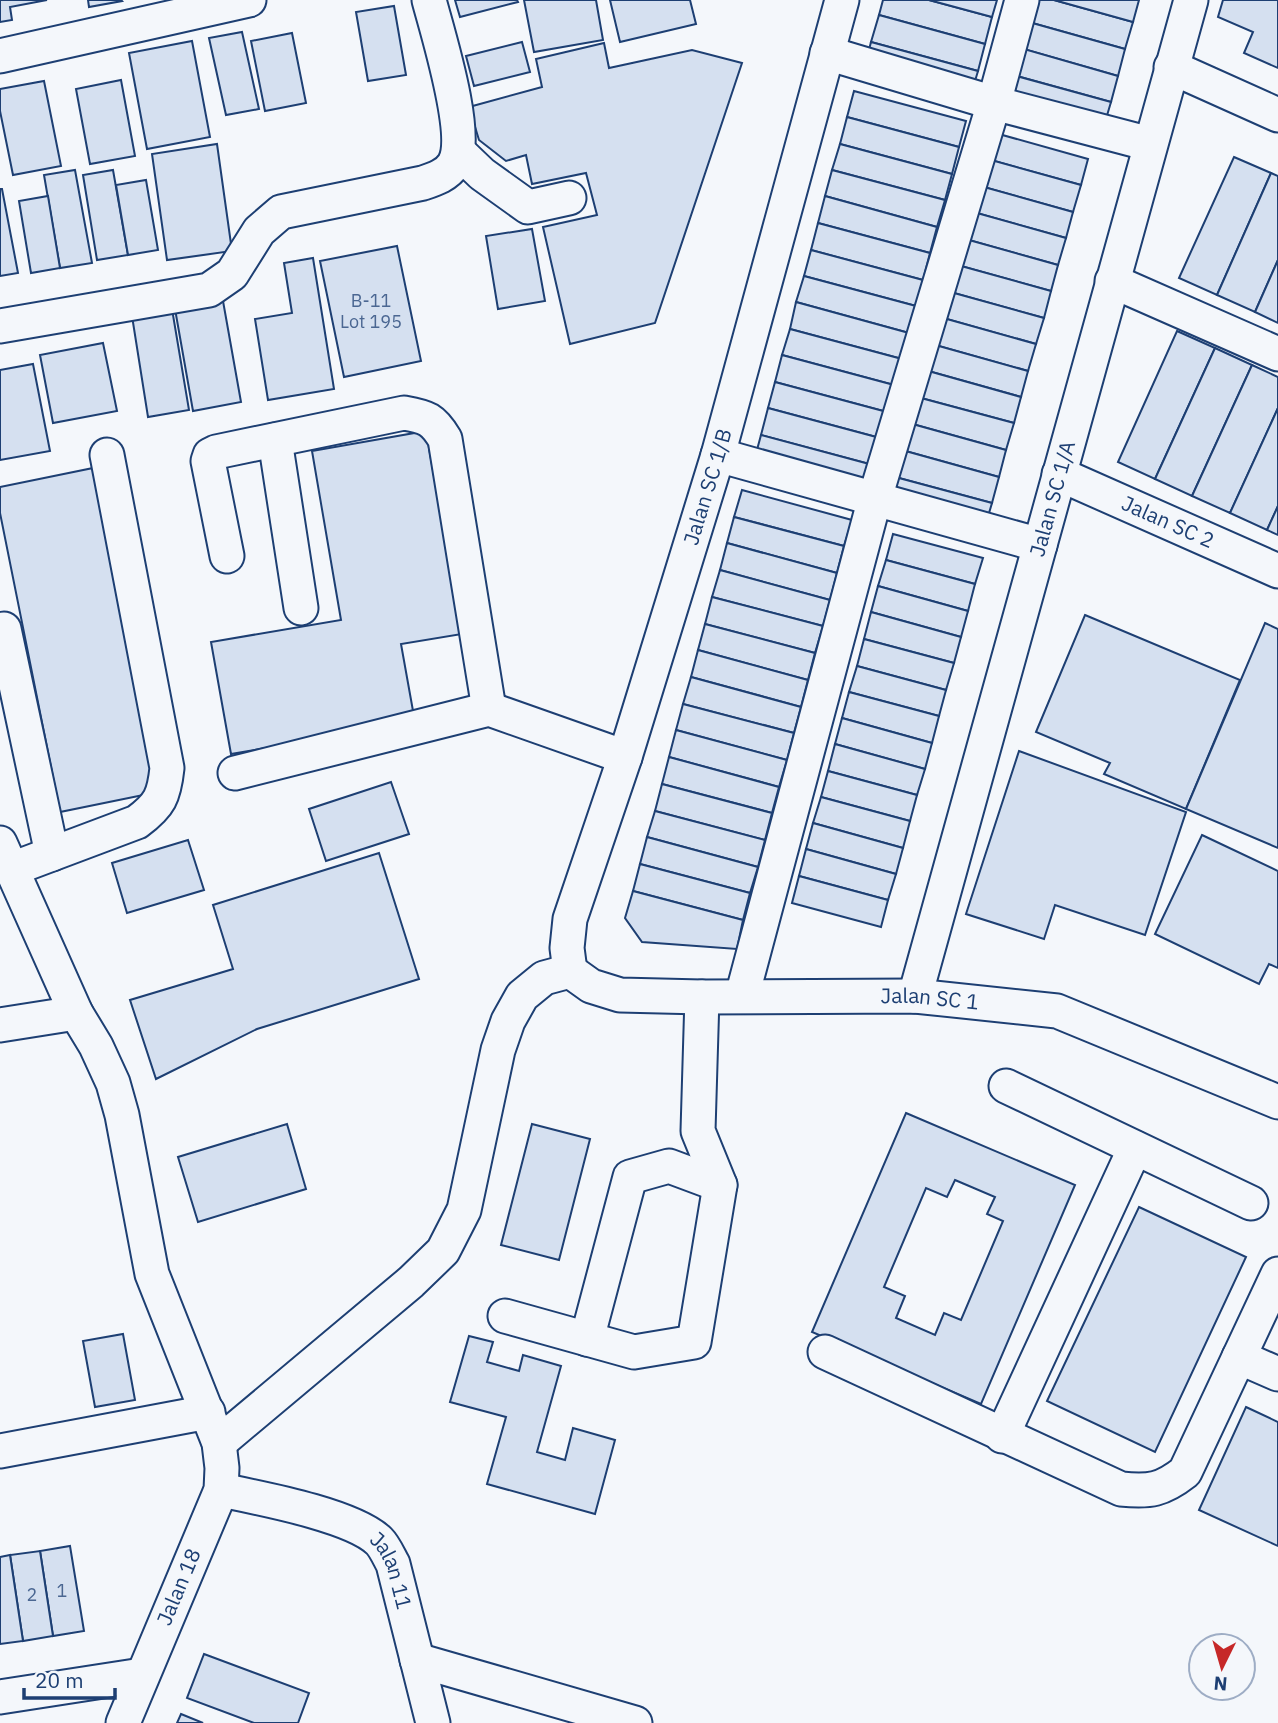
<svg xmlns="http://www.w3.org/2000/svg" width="1278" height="1723" font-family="'IBM Plex Sans',sans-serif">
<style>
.building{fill:#d5e0f0;stroke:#1d3f73;stroke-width:2;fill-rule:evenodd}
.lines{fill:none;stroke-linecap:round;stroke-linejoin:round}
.minor-casing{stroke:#1d3f73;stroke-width:37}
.minor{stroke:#f4f7fb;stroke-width:33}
.labels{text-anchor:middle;stroke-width:5;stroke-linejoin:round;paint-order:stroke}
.number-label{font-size:18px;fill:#4b6792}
.street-label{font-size:21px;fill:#1d3f73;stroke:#f4f7fb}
</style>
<rect width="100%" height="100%" fill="#f4f7fb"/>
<!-- building -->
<g class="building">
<polygon points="0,0 47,0 10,7 12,20 0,22"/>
<polygon points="88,0 121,0 122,1 89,7"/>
<polygon points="455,0 517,0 518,2 460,17"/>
<polygon points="524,0 596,0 603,40 534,52"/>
<polygon points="610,0 690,0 696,24 620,42"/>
<polygon points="883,0 929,0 992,17 985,44 879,15"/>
<polygon points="929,0 997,0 992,17"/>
<polygon points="1023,0 1054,0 1133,22 1125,49 1018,19"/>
<polygon points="1054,0 1139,0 1133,22"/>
<polygon points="1223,0 1278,0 1278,68 1244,53 1253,32 1218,17"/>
<polygon points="394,6 406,75 368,81 356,12"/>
<polygon points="879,15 985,44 978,71 871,42"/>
<polygon points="1018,19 1125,49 1118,76 1010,45"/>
<polygon points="242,32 259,109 226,115 209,38"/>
<polygon points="292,33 306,103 265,111 251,41"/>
<polygon points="192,41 210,137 147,149 129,53"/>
<polygon points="522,42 530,72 474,86 466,56"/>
<polygon points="871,42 978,71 970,98 864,69"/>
<polygon points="604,43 609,68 692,50 742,63 655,323 570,344 543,227 597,215 586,173 532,184 526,155 506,161 479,140 469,107 542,87 536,59"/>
<polygon points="1010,45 1118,76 1111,102 1002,72"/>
<polygon points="1002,72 1111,102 1103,129 995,99"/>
<polygon points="121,80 135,156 90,164 76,89"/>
<polygon points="44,81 61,166 13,175 0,111 0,89"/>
<polygon points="854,91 966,121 959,147 847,117"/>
<polygon points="847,117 959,147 952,174 840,144"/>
<polygon points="981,129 1088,159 1081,185 973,155"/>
<polygon points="217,144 232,251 167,260 152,154"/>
<polygon points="840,144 952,174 945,200 832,170"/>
<polygon points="973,155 1081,185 1073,212 966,182"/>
<polygon points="1234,157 1271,173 1217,295 1179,278"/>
<polygon points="75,170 92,263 60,268 44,175"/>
<polygon points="113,170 128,255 97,260 83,175"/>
<polygon points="832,170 945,200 937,227 825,196"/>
<polygon points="1271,173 1278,176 1278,260 1255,312 1217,295"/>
<polygon points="146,180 158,250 128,255 116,185"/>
<polygon points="966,182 1073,212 1066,238 959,208"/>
<polygon points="0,189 2,189 18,273 0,276"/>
<polygon points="48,196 60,268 31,273 19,201"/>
<polygon points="825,196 937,227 930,253 818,223"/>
<polygon points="959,208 1066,238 1058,265 951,235"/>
<polygon points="818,223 930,253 923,280 811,250"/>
<polygon points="532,229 545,301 498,309 486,236"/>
<polygon points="951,235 1058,265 1051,291 943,261"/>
<polygon points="397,246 421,361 344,377 320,261"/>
<polygon points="811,250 923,280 916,306 804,276"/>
<polygon points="313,258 334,389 268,400 255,319 292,313 284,263"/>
<polygon points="1278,260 1278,323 1255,312"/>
<polygon points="943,261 1051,291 1044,318 936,288"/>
<polygon points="804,276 916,306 909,333 796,302"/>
<polygon points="936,288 1044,318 1036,344 929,314"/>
<polygon points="223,301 241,402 193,411 175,309"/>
<polygon points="796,302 909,333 902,359 790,329"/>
<polygon points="172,309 189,410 148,417 132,316"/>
<polygon points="929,314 1036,344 1028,371 921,341"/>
<polygon points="790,329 902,359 894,385 782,355"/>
<polygon points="1177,331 1215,348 1155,479 1118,462"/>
<polygon points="921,341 1028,371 1021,397 914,367"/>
<polygon points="103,343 117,411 53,423 40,355"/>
<polygon points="1215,348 1252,365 1192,496 1155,479"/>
<polygon points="782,355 894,385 887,412 775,382"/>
<polygon points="33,364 50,451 0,460 0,370"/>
<polygon points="1252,365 1278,377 1278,408 1230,513 1192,496"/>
<polygon points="914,367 1021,397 1014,423 906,394"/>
<polygon points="775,382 887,412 880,438 768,408"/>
<polygon points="906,394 1014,423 1006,450 898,420"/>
<polygon points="768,408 880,438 873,465 761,435"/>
<polygon points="1278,408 1278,506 1267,530 1230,513"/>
<polygon points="898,420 1006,450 999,477 891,447"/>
<polygon points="426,431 462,634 401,644 415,722 231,754 211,642 341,620 312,451"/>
<polygon points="761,435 873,465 866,491 754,461"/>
<polygon points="891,447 999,477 992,503 884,474"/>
<polygon points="98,467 163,791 60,812 0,513 0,487"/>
<polygon points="884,474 992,503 984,530 876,500"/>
<polygon points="742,490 852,520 844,546 734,517"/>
<polygon points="1278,506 1278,535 1267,530"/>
<polygon points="734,517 844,546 837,573 727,543"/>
<polygon points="893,534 983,558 975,584 886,560"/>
<polygon points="727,543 837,573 830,600 720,570"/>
<polygon points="886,560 975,584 968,611 878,586"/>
<polygon points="720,570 830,600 823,626 712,597"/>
<polygon points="878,586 968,611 961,637 871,612"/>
<polygon points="712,597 823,626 815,653 705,624"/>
<polygon points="871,612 961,637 954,663 864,639"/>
<polygon points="1085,615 1240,680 1186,809 1104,774 1110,763 1036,732"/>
<polygon points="1265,623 1278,629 1278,848 1186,809"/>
<polygon points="705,624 815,653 808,680 698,650"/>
<polygon points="864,639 954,663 946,690 857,666"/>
<polygon points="698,650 808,680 801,707 691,677"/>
<polygon points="857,666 946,690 939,716 849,692"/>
<polygon points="691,677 801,707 794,733 683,704"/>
<polygon points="849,692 939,716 932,743 842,718"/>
<polygon points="683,704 794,733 787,760 676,730"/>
<polygon points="842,718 932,743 925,769 835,744"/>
<polygon points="676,730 787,760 779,787 669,757"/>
<polygon points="835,744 925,769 917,795 828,771"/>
<polygon points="1019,751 1186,812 1145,935 1055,905 1044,939 966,914"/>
<polygon points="669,757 779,787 772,813 662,784"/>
<polygon points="828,771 917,795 910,821 821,797"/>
<polygon points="391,782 409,834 326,861 309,809"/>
<polygon points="662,784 772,813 765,840 655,811"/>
<polygon points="821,797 910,821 903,848 813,823"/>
<polygon points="655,811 765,840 758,867 647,837"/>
<polygon points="813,823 903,848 896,874 806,849"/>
<polygon points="1202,835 1278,871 1278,968 1269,964 1259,984 1155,934"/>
<polygon points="647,837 758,867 750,893 640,864"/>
<polygon points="188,840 204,890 127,913 112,863"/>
<polygon points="806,849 896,874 888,900 799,876"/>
<polygon points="379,853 419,979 257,1029 156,1079 130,1000 233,969 213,905"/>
<polygon points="640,864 750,893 743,920 633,891"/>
<polygon points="799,876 888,900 881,927 792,903"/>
<polygon points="633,891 743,920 737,949 642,942 625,918"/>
<path d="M906 1113 1075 1185 981 1404 812 1332ZM955 1180 995 1197 987 1214 1003 1221 961 1320 944 1313 935 1335 896 1318 905 1296 884 1287 926 1188 947 1197Z"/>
<polygon points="287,1124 306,1189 198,1222 178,1157"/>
<polygon points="532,1124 590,1139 559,1260 501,1245"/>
<polygon points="1139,1207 1246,1257 1155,1452 1047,1401"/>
<polygon points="123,1334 135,1400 95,1407 83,1341"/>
<polygon points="469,1336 493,1342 487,1362 519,1371 523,1355 561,1366 537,1452 565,1460 573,1428 615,1440 595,1514 487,1484 506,1417 450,1402"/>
<polygon points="1246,1407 1278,1422 1278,1546 1199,1510"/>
<polygon points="70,1546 84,1631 53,1636 40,1551"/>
<polygon points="40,1551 53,1636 23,1641 10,1555"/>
<polygon points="10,1555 23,1641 0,1644 0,1557"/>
<polygon points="204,1654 309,1693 298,1723 254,1723 187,1698"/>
<polygon points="181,1714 203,1723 177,1723"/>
</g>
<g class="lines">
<!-- minor casing -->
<g class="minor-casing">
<g id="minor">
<polyline points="827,53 994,103 1150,144"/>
<polyline points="0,56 249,0"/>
<polyline points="1171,67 1278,115"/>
<polyline points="459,152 482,174 528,207 569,198"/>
<polyline points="1112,281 1278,354"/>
<path d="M0 326 209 290 232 274 259 231 281 212 423 183C435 179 447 175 454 164 470 135 438 34 429 0"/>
<polyline points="275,440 301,608"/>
<polyline points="718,455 1040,545"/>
<path id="s1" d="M1059 474 1278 571"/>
<path d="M227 556 208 461 210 455 216 452 404 413C427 417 433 419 445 439L489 709"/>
<polyline points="4,629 52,854"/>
<polyline points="235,773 489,709 625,757"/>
<polyline points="0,843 76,1013 96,1046 113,1083 122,1115 152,1274 219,1443 222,1468 221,1490 123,1723"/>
<path d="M12 869 137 822C160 805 164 796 167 768L107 455"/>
<path id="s2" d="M570 971 567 948 570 919 625 757 718 455 842 0"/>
<path id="s3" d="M570 971 591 986 620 995 702 997 915 996 1057 1011 1278 1102"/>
<polyline points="742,996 875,498 994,103 1022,0"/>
<path id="s4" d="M915 996 1191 0"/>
<polyline points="0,1025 76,1013"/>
<polyline points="1006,1086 1251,1203"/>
<polyline points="505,1316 634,1352 694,1342 720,1185 698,1131 702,997"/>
<polyline points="587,1339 630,1177 669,1166 720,1185"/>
<path d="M825 1352 1121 1489C1150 1492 1162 1490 1185 1472L1278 1274"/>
<polyline points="1239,1357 1278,1374"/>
<polyline points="1002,1436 1135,1148"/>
<polyline points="219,1443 411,1282 443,1251 464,1210 498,1050 508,1021 522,996 544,978 570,971"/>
<polyline points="0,1451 208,1412"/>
<path id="s5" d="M221 1490C259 1498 352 1515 379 1541 385 1547 389 1557 393 1564L433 1723"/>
<polyline points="417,1660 635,1723"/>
<polyline points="0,1697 142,1675"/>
</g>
</g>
<!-- minor -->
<use href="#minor" class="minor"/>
</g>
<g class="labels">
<!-- number labels -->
<g class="number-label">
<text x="371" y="307">B-11<tspan x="371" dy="21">Lot 195</tspan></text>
<text x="62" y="1597">1</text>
<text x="32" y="1601">2</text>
</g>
<!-- street labels -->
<g class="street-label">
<text dy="7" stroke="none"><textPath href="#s2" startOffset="506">Jalan SC 1/B</textPath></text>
<text dy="7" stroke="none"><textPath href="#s4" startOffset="516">Jalan SC 1/A</textPath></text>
<text dy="7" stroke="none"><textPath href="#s1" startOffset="119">Jalan SC 2</textPath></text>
<text dy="7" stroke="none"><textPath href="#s3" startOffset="366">Jalan SC 1</textPath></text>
<text dy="7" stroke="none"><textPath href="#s5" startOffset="200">Jalan 11</textPath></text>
<text transform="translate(179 1587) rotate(-67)" y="7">Jalan 18</text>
</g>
</g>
<!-- north arrow -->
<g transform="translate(1222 1667) rotate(185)"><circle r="33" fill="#f4f7fb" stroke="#9eadc5" stroke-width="2"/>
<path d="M0-5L12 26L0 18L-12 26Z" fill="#c62828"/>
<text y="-10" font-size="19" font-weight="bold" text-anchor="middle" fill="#1d3f73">N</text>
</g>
<!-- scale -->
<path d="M24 1688v10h91v-10" fill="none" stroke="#1d3f73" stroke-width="3.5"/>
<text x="35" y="1688" font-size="21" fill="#1d3f73" stroke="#f4f7fb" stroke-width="5" paint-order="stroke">20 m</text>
</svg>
